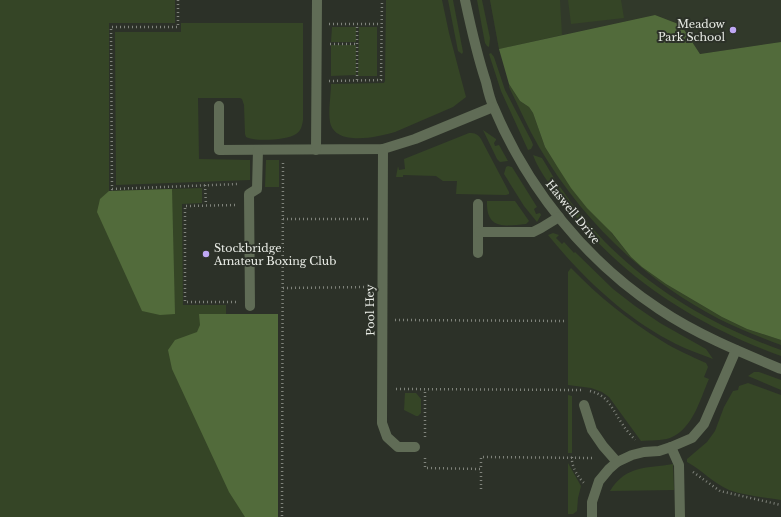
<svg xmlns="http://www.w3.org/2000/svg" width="781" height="517" font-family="'Libre Baskerville',serif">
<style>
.built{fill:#31392a}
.green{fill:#354526}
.forest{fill:#526b3b}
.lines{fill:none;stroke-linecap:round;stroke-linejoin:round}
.path{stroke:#80847c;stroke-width:2.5;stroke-dasharray:1 3;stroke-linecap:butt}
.minor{stroke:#606c56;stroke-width:10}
.poi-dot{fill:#bfa8f4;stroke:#2c3128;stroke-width:1.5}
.labels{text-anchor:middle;stroke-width:4;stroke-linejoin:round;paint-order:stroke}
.poi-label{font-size:11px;fill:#e7eae4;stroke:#2c3128;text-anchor:end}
.street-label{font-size:11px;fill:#e7eae4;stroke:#2c3128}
</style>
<rect width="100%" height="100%" fill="#2c3128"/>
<!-- built -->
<polygon class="built" points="490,0 781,0 781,42 700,54 681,25 655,15 499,49"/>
<!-- green -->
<g class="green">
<polygon points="0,0 175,0 175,23 109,23 109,191 202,188 202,203 182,204 183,305 226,305 226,314 278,314 278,517 0,517"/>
<path d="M386 0H442L449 33 466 97 453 107 395 132C378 137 335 147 330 122 328 110 331 95 331 84L384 83 385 81Z"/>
<polygon points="448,0 453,0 463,52 462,54 458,51"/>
<polygon points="477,0 482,0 490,38 489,47 487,46 485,43"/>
<polygon points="490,0 560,0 562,35 499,49"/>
<polygon points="568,0 621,0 624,18 571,24"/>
<path d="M181 23H303V120C302 126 301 131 296 134 288 140 255 142 246 137L245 134 244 105 242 99 240 98H198L199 159 250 160V180L116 185 115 32H181Z"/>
<polygon points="332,27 356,27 356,42 331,42"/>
<polygon points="359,27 377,27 377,76 358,76"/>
<polygon points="331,45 356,45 356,75 331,76"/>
<polygon points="491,53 494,57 505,90 532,142 533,145 531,149 528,150 501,91 489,54"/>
<path d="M509 84 520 101 529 107 533 113 545 147 555 163 631 257 642 267 666 284 722 317 747 329 781 340V345C760 337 739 329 719 319 643 279 583 221 539 147 528 128 519 107 509 87Z"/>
<polygon points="483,130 496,139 496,140 494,143 495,146 499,145 508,161 500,162 497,159"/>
<path d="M469 133C475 133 478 134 481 139L509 192V194L506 195 456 194 457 181H443L436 176 403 175V177H396L398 166 399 170 405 169 404 159Z"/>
<path d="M533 155 542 158C549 169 555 181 563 191 616 268 694 319 781 350V356C709 330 641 290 589 233 582 225 575 215 568 207 556 192 539 173 533 155Z"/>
<polygon points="266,160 279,160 279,187 265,187"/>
<polygon points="508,166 512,167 537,207 534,209 536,214 540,213 541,215 537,222 524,206 504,174 506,167"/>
<path d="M487 201H515L529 221 526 224C505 226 486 230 487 201Z"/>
<path d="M553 233 559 235 556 238 562 244 564 242 574 253 575 252 613 289 635 306 660 323 706 349 713 359C701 354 688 350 676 344 626 319 583 278 548 235Z"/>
<path d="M571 268C598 296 629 321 662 341 676 350 691 356 706 363L708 367 704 377 709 379C700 399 693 429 670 438 661 441 651 440 641 441L609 397 602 392 591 388 568 385V272Z"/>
<polygon points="754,372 759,372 781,380 781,390 748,376"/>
<path d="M748 383 781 395V500C764 497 746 496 729 490 713 483 702 470 687 462V459L707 442 715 431 724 407 733 391 738 390 739 386Z"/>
<polygon points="405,393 416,393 421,399 421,413 418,416 416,416 404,410"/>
<polygon points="568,395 572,396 572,453 568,453"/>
<polygon points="568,463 581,486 578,498 577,511 573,514 568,514"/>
<path d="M673 464 674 490 610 491C627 464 647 469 673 464Z"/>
</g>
<!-- forest -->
<g class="forest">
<polygon points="655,15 681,25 700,54 781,42 781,340 747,329 722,317 666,284 642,267 631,257 612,233 587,208 571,188 555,163 545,147 533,113 529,107 520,101 509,84 499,49"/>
<polygon points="172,189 175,314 160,315 142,311 97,212 100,199 109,191"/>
<polygon points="199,314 278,314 278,517 245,517 229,492 172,369 168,350 175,340 197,332 200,325"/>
</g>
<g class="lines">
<!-- path -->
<g class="path">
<polyline points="178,0 178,27 111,27 112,189 239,184"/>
<polyline points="329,24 381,24"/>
<polyline points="330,44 357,44"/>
<polyline points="357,80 357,24"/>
<polyline points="329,81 381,80 382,0"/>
<polyline points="205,185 206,205"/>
<polyline points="283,219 368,219"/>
<polyline points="283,288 369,287"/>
<polyline points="236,302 185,302 185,206 237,205"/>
<polyline points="395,320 567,321"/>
<polyline points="396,389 583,390"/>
<path d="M590 391C610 396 612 410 623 425 626 430 631 435 635 440"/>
<polyline points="425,437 425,389"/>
<path d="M572 457C571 466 578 477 584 483"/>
<polyline points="425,458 425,468 481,469 481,457 595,458"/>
<polyline points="693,472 720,491 781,505"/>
<polyline points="481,489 481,469"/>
<polyline points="282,516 283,163"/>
</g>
<!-- minor -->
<g class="minor">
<path d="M465 0C471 28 477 55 486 82 488 91 490 100 494 108 528 189 586 261 659 309 696 334 740 352 781 369"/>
<polyline points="219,106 219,150 383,149 415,139 493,107"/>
<polyline points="383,149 382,423 387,437 398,447 415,447"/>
<polyline points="316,150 317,0"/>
<polyline points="478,204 478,253"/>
<polyline points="479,232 533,232 541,228 559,217"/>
<polyline points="250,306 249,194 257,189 258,150"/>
<polyline points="584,405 592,430 603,446 617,462"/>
<polyline points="671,447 679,465 680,517"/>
<polyline points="592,517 592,502 599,481 609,469 617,462 632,455 644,452 659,451 671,447 692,438 704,424 736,350"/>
</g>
</g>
<!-- markers -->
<g class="poi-dot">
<circle cx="733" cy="30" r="4"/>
<circle cx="206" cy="254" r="4"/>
</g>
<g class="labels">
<!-- poi labels -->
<g class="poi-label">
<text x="725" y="28">Meadow<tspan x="725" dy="13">Park School</tspan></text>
<text x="214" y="252" text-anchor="start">Stockbridge<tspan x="214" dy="13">Amateur Boxing Club</tspan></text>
</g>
<!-- street labels -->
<g class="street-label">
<text transform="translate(573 212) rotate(51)" y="4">Haswell Drive</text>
<text transform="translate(370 310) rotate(-91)" y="4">Pool Hey</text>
</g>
</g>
</svg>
